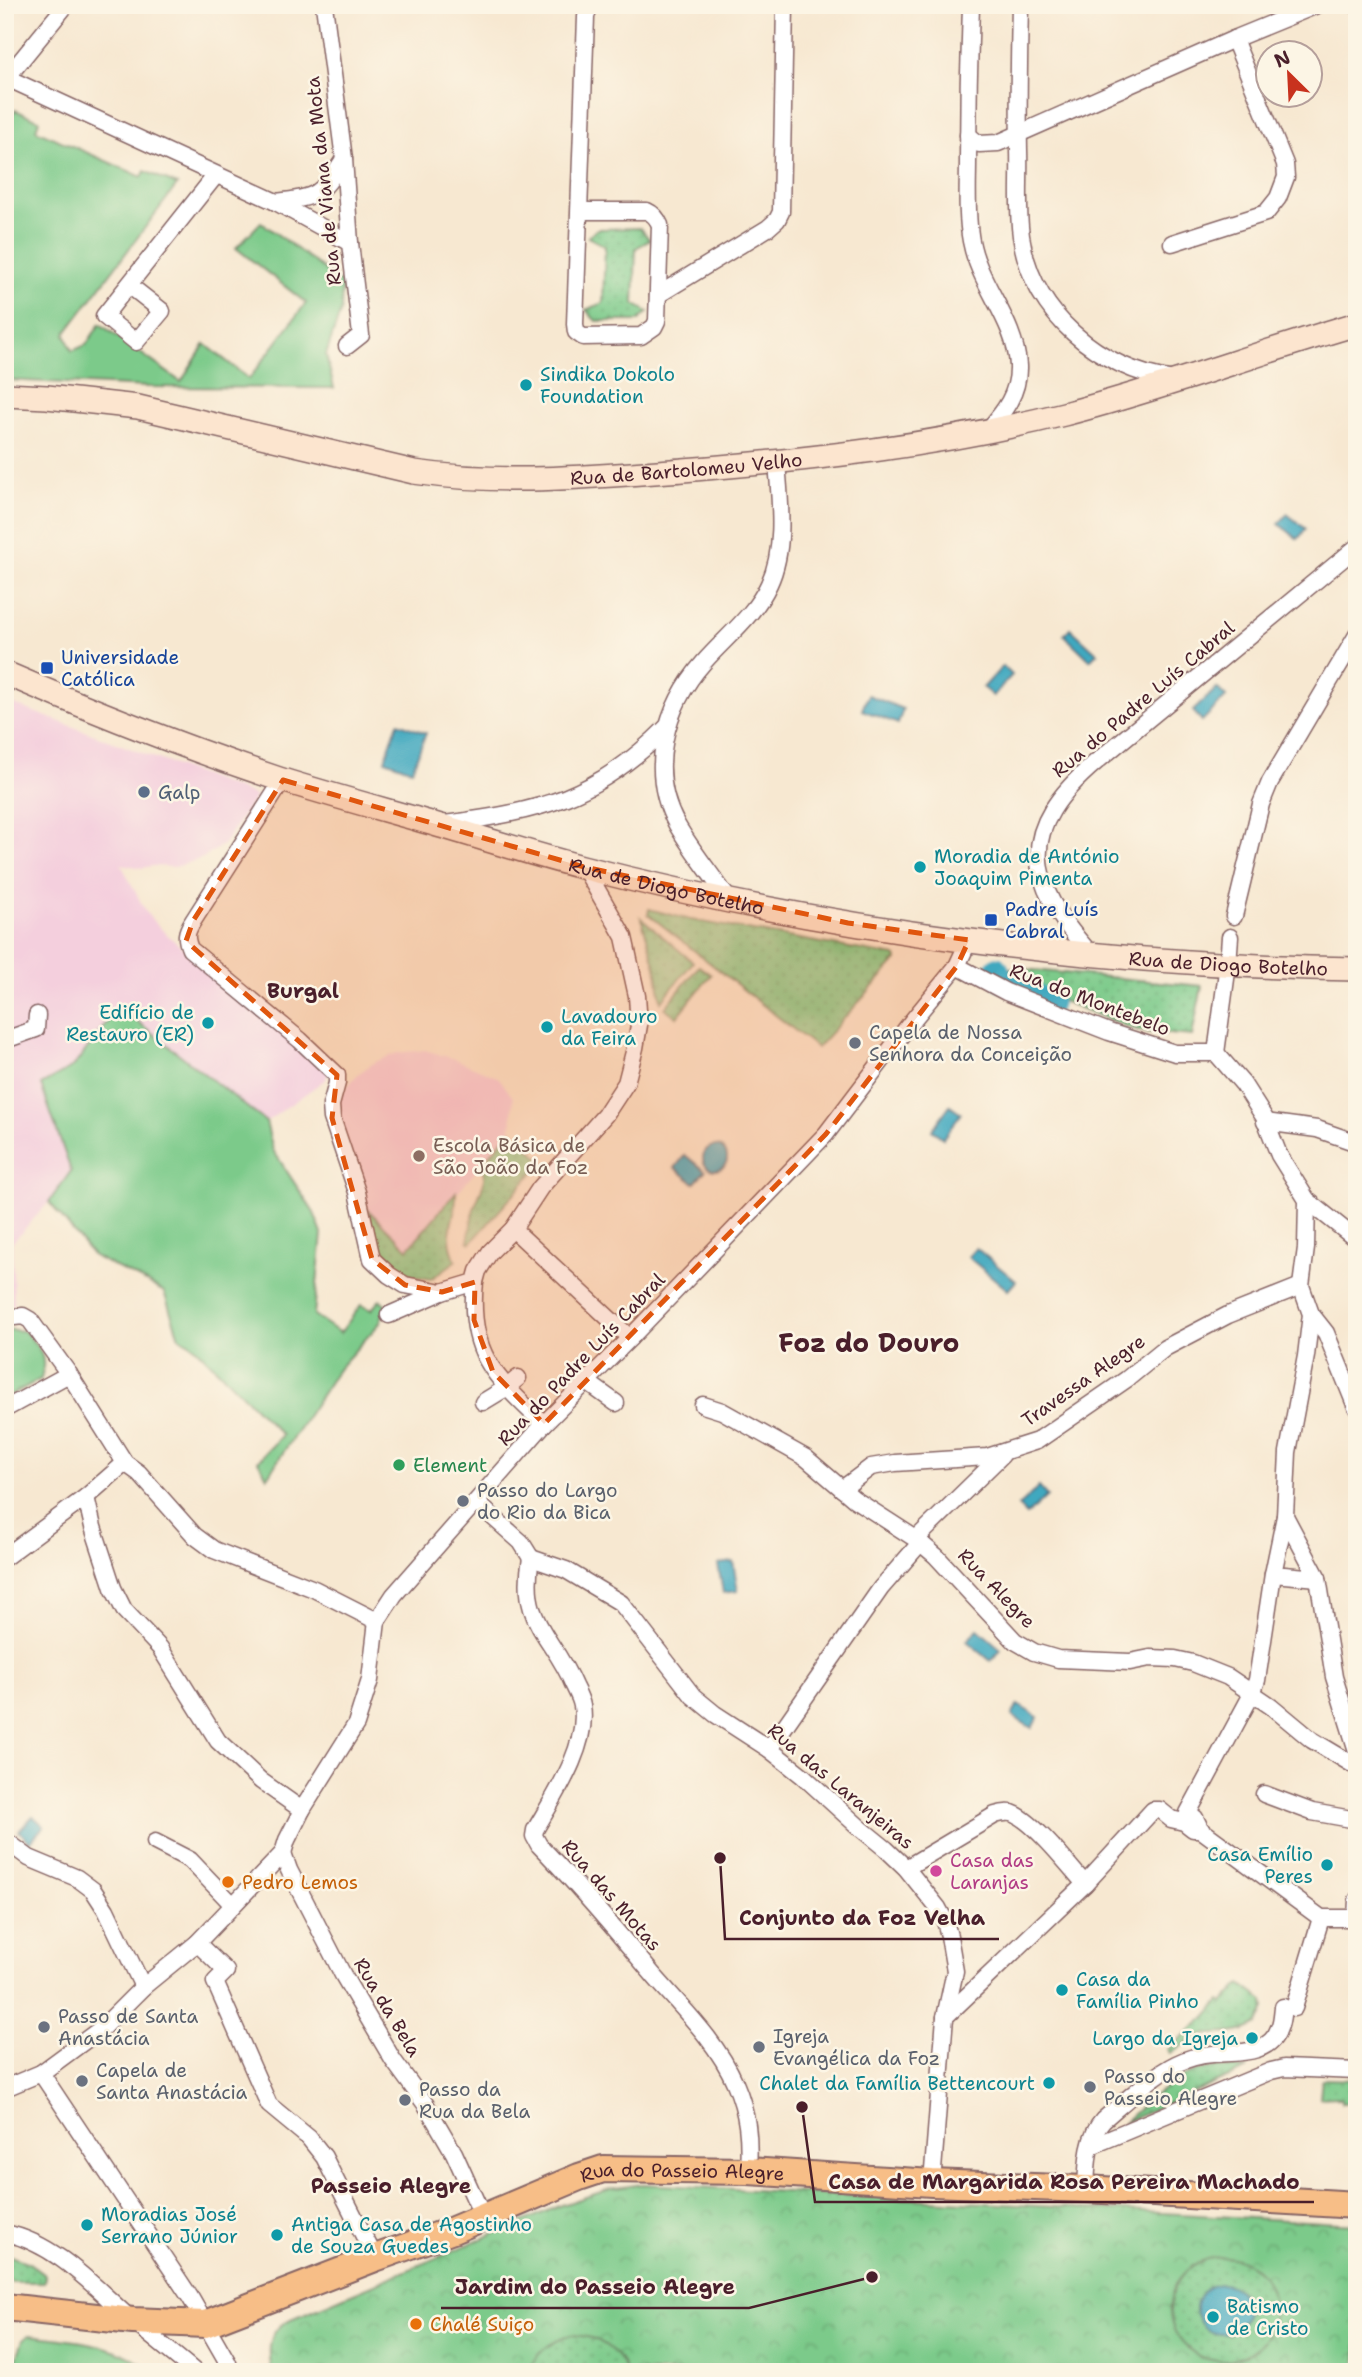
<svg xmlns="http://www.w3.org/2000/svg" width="1362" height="2377" font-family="'Shantell Sans',sans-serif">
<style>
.built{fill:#f4cfdd}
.grass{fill:#7cca8a;stroke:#63745a;stroke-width:2}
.park{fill:url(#park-crowns);stroke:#63745a;stroke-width:2}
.garden{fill:url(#garden-dots);stroke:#63745a;stroke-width:2}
.water{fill:#3fa8bf;stroke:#446475;stroke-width:2}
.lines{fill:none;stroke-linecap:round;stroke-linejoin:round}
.canal{stroke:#3fa8bf;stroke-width:23}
.street-casing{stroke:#876565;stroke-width:19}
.secondary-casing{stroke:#876565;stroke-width:26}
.primary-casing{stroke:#876565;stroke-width:30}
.street{stroke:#fff;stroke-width:16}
.secondary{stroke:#fce5cf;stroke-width:23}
.primary{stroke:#f7be87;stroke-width:26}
.marked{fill:#e0560e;fill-opacity:0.2;stroke:#e0560e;stroke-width:5;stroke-dasharray:14 9;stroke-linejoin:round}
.culture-dot{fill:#0f9aa8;stroke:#fcf5e5;stroke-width:2.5}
.transit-dot{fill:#1a4fb4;stroke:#fcf5e5;stroke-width:2.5}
.service-dot{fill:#5c6f8a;stroke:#fcf5e5;stroke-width:2.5}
.worship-dot{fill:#6b7280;stroke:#fcf5e5;stroke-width:2.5}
.education-dot{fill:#8d6e63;stroke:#fcf5e5;stroke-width:2.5}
.leisure-dot{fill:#2e9e5b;stroke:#fcf5e5;stroke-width:2.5}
.hotel-dot{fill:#d1479c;stroke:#fcf5e5;stroke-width:2.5}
.food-dot{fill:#e8710a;stroke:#fcf5e5;stroke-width:2.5}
.labels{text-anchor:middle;stroke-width:5;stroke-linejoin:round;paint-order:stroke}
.street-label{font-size:19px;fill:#4a1f2b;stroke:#fcf5e5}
.culture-label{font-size:19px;fill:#0d838f;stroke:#fcf5e5;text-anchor:start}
.transit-label{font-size:19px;fill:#164399;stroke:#fcf5e5;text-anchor:start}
.service-label{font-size:19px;fill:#4e5e75;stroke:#fcf5e5;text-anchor:start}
.worship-label{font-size:19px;fill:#5b616d;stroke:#fcf5e5;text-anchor:start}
.education-label{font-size:19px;fill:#785e54;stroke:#fcf5e5;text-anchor:start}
.leisure-label{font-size:19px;fill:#27864d;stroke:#fcf5e5;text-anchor:start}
.hotel-label{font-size:19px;fill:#b23c85;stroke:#fcf5e5;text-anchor:start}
.food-label{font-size:19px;fill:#c56008;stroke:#fcf5e5;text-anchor:start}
.neighbourhood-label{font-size:21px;font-weight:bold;fill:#4a1f2b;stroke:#fcf5e5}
.district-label{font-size:26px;font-weight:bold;fill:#4a1f2b;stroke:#fcf5e5}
.leader{fill:none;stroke:#4a1f2b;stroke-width:2.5}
.callout-dot{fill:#4a1f2b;stroke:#fcf5e5;stroke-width:2.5}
.callout-label{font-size:21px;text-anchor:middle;font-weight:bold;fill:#4a1f2b;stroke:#fcf5e5;stroke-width:5;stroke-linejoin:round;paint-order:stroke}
</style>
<defs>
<pattern id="park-crowns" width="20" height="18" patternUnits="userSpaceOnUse" patternTransform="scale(1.75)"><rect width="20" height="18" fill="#7cca8a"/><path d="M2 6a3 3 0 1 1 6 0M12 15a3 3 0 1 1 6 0" fill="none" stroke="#6dad77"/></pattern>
<pattern id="garden-dots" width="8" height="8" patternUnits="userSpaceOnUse" patternTransform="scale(1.75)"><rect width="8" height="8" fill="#7cca8a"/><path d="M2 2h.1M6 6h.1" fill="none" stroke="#6dad77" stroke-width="1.8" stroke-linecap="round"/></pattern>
</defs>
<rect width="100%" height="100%" fill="#fcf5e5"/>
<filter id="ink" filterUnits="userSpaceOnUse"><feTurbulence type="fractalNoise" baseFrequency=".0143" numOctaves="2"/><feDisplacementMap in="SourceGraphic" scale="14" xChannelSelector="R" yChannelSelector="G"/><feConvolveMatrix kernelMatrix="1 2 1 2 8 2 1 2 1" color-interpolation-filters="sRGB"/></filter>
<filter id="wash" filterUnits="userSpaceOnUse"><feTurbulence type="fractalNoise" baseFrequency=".00686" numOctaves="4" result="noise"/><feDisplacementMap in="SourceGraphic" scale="28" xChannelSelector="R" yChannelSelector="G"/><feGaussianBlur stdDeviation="1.57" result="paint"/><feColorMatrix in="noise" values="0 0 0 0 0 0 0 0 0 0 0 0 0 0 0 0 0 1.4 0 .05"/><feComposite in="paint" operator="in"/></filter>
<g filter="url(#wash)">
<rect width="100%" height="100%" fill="#f7e8d1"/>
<!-- built -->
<g class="built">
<polygon points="5,701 256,796 224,844 203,858 175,867 152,866 142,868 121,864 147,914 167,935 329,1071 326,1079 266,1122 119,1008 73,1067 41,1085 71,1172 49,1202 12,1243 14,1305 5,1306"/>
<polygon points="425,1050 455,1059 499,1078 513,1098 511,1131 408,1249 368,1210 335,1112 340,1095 358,1074 375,1062 397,1053"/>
</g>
<!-- grass -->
<g class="grass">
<polygon points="15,110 39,120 36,130 142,177 145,171 177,185 65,334 72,351 86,345 100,324 181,382 205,344 249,379 306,303 236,248 261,222 342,283 341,310 326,355 334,388 148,387 5,380 5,122"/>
<polygon points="119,1007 266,1122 273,1150 314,1213 322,1234 314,1315 340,1333 361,1305 371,1310 380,1300 386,1305 380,1323 339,1368 267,1477 258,1461 282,1435 193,1345 179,1337 164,1292 146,1282 93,1256 49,1202 71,1171 41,1085 73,1067"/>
<path d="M5 1329 24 1331C39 1347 48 1356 41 1379L5 1398Z"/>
<path d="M29 2335C73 2341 116 2341 152 2372H12L23 2340Z"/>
</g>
<!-- park -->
<path class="park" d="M643 2184 1357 2224V2372H272C268 2351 267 2332 287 2321L562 2205 610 2189Z"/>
<!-- garden -->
<g class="garden">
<polygon points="640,228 650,240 636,248 634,304 648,312 638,321 596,321 586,310 603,303 605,246 588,237 597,229"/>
<polygon points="649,909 691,920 896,956 897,960 817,1048 648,914"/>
<polygon points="641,918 693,962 661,1002 656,967"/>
<polygon points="977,965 1202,986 1192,1036 1147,1032 1131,1028 976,967"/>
<polygon points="699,966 711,975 677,1017 665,1008"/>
<path d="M511 1131 543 1161 471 1243 468 1241C470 1232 471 1222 473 1212 478 1195 489 1181 482 1163Z"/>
<path d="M456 1192C457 1222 442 1229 456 1261L431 1279C412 1277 396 1270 379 1260L368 1210 408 1249Z"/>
<path d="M1241 1984 1264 2001 1265 2008 1258 2024C1237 2035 1231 2032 1210 2034 1195 2036 1182 2046 1170 2054L1167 2050 1205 2018 1220 2001 1223 2003Z"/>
<path d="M1216 2067 1247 2069 1123 2123C1151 2099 1177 2071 1216 2067Z"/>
<polygon points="1322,2079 1357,2080 1357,2103 1341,2103 1341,2099 1338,2099 1337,2097 1320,2098"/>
<polygon points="5,2254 29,2263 45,2275 44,2282 5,2282"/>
<circle cx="1222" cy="2309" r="52"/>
<path d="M572 2335C598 2336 616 2347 626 2372H529C535 2351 552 2341 572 2335Z"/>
</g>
<!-- water -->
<g class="water">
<polygon points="1287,514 1306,529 1298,539 1279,524"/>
<polygon points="1070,628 1097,653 1090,660 1064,635"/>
<polygon points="1003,666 1012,675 993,696 983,688"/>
<polygon points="1217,688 1226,697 1202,721 1193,711"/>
<polygon points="868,695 903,709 898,724 862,710"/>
<polygon points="398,723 426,733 412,770 385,760"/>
<polygon points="950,1105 961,1113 943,1138 932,1130"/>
<circle cx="715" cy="1158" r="12"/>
<polygon points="685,1155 705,1171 694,1183 675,1168"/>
<polygon points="976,1248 1016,1281 1008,1290 968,1257"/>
<polygon points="1039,1487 1047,1496 1027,1515 1018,1506"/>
<polygon points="733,1562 738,1591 723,1593 718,1564"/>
<polygon points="978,1629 1001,1649 991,1661 967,1641"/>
<polygon points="1018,1705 1038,1717 1032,1728 1012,1716"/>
<polygon points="33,1816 44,1826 30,1842 19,1831"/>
<circle cx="1221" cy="2309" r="25"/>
</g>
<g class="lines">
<!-- canal -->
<polyline class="canal" points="997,968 1002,980 1051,1003"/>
</g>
</g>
<g filter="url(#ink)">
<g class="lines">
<!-- street casing -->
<g class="street-casing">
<g id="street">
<polyline points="324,5 344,159 350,243 361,335 347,346"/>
<path d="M971 5C969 57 968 109 968 161 968 187 966 215 971 241 979 285 1016 321 1018 366 1019 393 1004 412 987 431"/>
<path d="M1020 5C1019 54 1018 102 1019 150 1020 178 1017 208 1021 236 1032 314 1099 369 1174 380"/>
<polyline points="1357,5 1357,6"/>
<polyline points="5,77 276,202 350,243"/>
<polyline points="5,80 66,5"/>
<polyline points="968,135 979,144 998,143 1234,39 1317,5"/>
<path d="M276 202C320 197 320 195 344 159"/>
<path d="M579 211H647C654 214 657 218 660 225L657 321 654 327 641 336 583 337 576 332 575 324 586 17 588 10 592 5"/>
<polyline points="1172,243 1266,213 1278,198 1286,177 1285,164 1234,39"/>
<polyline points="129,285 162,311 136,342 104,316 216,175"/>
<polyline points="658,295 768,228 777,220 781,212 785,5"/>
<path d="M283 780 193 921C186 932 185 937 190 949L300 1040 337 1075V1083L331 1105 332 1118 357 1192 372 1259 389 1275 405 1285 442 1292"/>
<path d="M444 824C541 811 595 799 667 727"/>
<path d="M729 900C712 875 692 851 677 825 647 771 665 706 704 662 726 637 755 615 769 584 786 548 780 501 777 463"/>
<polyline points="1234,916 1261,804 1270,782 1357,635"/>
<path d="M1090 953C1024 880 1017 829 1096 762L1357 547"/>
<polyline points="957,966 1006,992 1109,1032 1175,1053 1216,1053 1243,1084 1264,1117 1279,1155 1307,1200 1306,1248 1301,1286 1311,1314 1306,1356 1288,1452 1285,1516 1318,1578 1334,1677 1357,1751"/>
<polyline points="5,1040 36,1029 37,1015"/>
<polyline points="1216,1053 1228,964 1230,937"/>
<polyline points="1265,1122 1317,1129 1357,1143"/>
<polyline points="1307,1200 1357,1240"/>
<polyline points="513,1229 630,1338"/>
<path d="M475 1282C467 1354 497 1379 544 1424"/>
<polyline points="1311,1314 1326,1333 1356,1407"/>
<polyline points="389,1315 442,1292 475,1282 478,1271 490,1252 513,1229 540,1188 605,1115 626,1083 635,1048 639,1025 637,996 624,937 584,867"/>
<polyline points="5,1318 23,1316 30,1320 69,1374 125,1463 139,1473 195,1536 214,1550 314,1589 377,1621"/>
<polyline points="587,1382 616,1403"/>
<polyline points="483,1402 506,1388 518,1378"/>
<polyline points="703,1405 722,1411 806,1458 854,1499 916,1539 936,1556 1015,1641 1034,1652 1058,1659 1130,1662 1150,1658 1175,1659 1193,1663 1228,1677 1271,1706 1312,1740 1357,1767"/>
<polyline points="5,1409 69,1374"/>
<polyline points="842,1489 871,1467 895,1463 987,1457 1037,1441 1127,1379 1165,1348 1228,1315 1301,1286"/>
<polyline points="86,1497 93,1527 113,1588 124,1610 160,1648 218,1741 261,1781 302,1810"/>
<polyline points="476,1502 521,1542 531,1558"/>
<polyline points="1285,1516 1273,1574 1318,1578"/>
<polyline points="916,1539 1002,1455"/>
<polyline points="5,1557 86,1497 125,1463"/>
<polyline points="531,1558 566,1570 621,1603 693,1696 715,1714 769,1749 803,1776 859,1827 886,1849 906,1868 938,1908 945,1921 949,1936 955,1971 945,2017 932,2183"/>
<path d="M531 1558C519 1624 552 1633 574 1686 577 1692 581 1699 582 1706 589 1745 554 1797 535 1830L534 1836 539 1845C580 1887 617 1932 655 1977 683 2009 718 2043 735 2083 748 2113 750 2139 748 2171"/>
<polyline points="769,1749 881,1588 921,1542"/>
<polyline points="1264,1794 1312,1812 1357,1820"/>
<polyline points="1199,1826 1195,1818 1188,1813 1252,1694 1257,1680 1273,1574"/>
<polyline points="5,1840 29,1858 77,1878 93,1890 106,1910 143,1987"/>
<polyline points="155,1842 190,1860 233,1905"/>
<polyline points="283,1853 289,1870 343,1975 393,2060 426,2105 454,2153 483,2217"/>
<path d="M906 1868 995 1815C1001 1813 1006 1812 1012 1813 1033 1820 1069 1866 1085 1884"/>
<polyline points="1356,1918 1357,1900"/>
<polyline points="197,1943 226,1971 215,1982 269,2105 309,2138 324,2157 375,2258"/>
<polyline points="1294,2008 1321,1918"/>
<polyline points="945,2017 1085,1884 1153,1810 1160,1810 1171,1819 1184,1822 1193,1829 1200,1829 1321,1918 1357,1918"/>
<polyline points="41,2073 190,2297 228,2363 230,2372"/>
<polyline points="5,2088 41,2073 102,2028 143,1987 197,1943 283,1853 287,1840 302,1810 356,1724 370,1680 377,1621 394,1595 544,1424 630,1338 826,1134 912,1021 957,966 969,940"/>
<polyline points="1091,2146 1271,2071 1284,2068 1357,2071"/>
<path d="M1086 2189C1087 2167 1087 2137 1103 2120 1123 2103 1153 2075 1176 2064 1188 2058 1200 2055 1213 2054 1235 2052 1270 2056 1279 2028 1282 2022 1282 2014 1283 2007"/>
<path d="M5 2233C56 2243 95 2288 133 2321 153 2338 175 2355 195 2372"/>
</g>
</g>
<!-- secondary casing -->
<g class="secondary-casing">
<g id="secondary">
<path id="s1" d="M5 395 47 397 138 407 414 472C502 485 593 477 683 470 810 460 939 445 1064 414 1163 389 1259 352 1357 324"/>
<path id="s2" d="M5 673C95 712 186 748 279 779 330 795 382 809 434 824 483 838 532 854 582 867 831 931 1100 965 1357 969"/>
</g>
</g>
<!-- primary casing -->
<g class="primary-casing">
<g id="primary">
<path id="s3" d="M5 2307 133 2321 205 2324 375 2258 453 2230 579 2177 603 2169 748 2171 932 2183 1086 2189 1357 2205"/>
</g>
</g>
<!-- street -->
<use href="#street" class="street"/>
<!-- secondary -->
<use href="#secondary" class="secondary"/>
<!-- primary -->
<use href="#primary" class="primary"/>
</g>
</g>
<!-- marked area -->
<path class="marked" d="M283 780 584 867 848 923 969 940 957 966 826 1134 544 1424 493 1372 474 1320 475 1282 442 1292 405 1285 372 1259 332 1118 337 1075 186 941 193 921Z"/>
<!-- markers -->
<g class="culture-dot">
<circle cx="526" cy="385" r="7"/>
<circle cx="920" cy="867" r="7"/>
<circle cx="208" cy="1023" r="7"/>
<circle cx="547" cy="1027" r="7"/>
<circle cx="1327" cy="1865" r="7"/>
<circle cx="1062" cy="1990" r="7"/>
<circle cx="1252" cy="2038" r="7"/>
<circle cx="1049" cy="2083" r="7"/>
<circle cx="87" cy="2225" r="7"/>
<circle cx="277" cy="2235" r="7"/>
<circle cx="1213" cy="2317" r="7"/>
</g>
<g class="transit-dot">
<rect x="40" y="661" width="14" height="14" rx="3.5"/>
<rect x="984" y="913" width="14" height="14" rx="3.5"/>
</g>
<circle class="service-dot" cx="144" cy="792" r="7"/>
<g class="worship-dot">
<circle cx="855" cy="1043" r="7"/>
<circle cx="463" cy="1501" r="7"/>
<circle cx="44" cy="2027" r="7"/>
<circle cx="759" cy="2047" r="7"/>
<circle cx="82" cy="2081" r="7"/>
<circle cx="1090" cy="2087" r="7"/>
<circle cx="405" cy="2100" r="7"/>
</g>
<circle class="education-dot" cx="419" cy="1156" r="7"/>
<circle class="leisure-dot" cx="399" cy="1465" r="7"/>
<circle class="hotel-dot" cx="936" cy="1871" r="7"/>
<g class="food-dot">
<circle cx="228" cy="1882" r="7"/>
<circle cx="416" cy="2324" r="7"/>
</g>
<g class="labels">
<!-- street labels -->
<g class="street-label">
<text transform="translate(323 181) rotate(-96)" y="7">Rua de Viana da Mota</text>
<text dy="7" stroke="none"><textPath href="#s1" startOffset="690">Rua de Bartolomeu Velho</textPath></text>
<text transform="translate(1143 699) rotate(-40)" y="7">Rua do Padre Luís Cabral</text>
<text dy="7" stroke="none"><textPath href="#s2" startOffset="696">Rua de Diogo Botelho</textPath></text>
<text dy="7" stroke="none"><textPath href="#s2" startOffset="1264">Rua de Diogo Botelho</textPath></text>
<text transform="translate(1090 999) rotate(21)" y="7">Rua do Montebelo</text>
<text transform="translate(581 1359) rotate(-46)" y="7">Rua do Padre Luís Cabral</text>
<text transform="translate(1083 1380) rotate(-35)" y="7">Travessa Alegre</text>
<text transform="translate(997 1588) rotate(46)" y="7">Rua Alegre</text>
<text transform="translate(841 1786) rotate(40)" y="7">Rua das Laranjeiras</text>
<text transform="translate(612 1895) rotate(49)" y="7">Rua das Motas</text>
<text transform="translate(388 2007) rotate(59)" y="7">Rua da Bela</text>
<text dy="7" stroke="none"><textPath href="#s3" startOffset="707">Rua do Passeio Alegre</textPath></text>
</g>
<!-- culture labels -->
<g class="culture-label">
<text x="540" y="381">Sindika Dokolo<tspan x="540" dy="22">Foundation</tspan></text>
<text x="934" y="863">Moradia de António<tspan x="934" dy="22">Joaquim Pimenta</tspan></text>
<text x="194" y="1019" text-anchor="end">Edifício de<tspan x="194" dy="22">Restauro (ER)</tspan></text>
<text x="561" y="1023">Lavadouro<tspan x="561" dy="22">da Feira</tspan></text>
<text x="1313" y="1861" text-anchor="end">Casa Emílio<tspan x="1313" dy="22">Peres</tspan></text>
<text x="1076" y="1986">Casa da<tspan x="1076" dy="22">Família Pinho</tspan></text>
<text x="1238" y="2045" text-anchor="end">Largo da Igreja</text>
<text x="1035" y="2090" text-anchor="end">Chalet da Família Bettencourt</text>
<text x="101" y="2221">Moradias José<tspan x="101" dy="22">Serrano Júnior</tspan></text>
<text x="291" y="2231">Antiga Casa de Agostinho<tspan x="291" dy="22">de Souza Guedes</tspan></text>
<text x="1227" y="2313">Batismo<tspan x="1227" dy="22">de Cristo</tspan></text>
</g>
<!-- transit labels -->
<g class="transit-label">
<text x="61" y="664">Universidade<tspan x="61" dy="22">Católica</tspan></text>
<text x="1005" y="916">Padre Luís<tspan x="1005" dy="22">Cabral</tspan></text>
</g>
<!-- service labels -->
<g class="service-label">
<text x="158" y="799">Galp</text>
</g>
<!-- worship labels -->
<g class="worship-label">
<text x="869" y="1039">Capela de Nossa<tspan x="869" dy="22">Senhora da Conceição</tspan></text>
<text x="477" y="1497">Passo do Largo<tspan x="477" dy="22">do Rio da Bica</tspan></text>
<text x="58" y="2023">Passo de Santa<tspan x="58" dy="22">Anastácia</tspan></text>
<text x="773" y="2043">Igreja<tspan x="773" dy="22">Evangélica da Foz</tspan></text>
<text x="96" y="2077">Capela de<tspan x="96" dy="22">Santa Anastácia</tspan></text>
<text x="1104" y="2083">Passo do<tspan x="1104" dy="22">Passeio Alegre</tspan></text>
<text x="419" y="2096">Passo da<tspan x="419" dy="22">Rua da Bela</tspan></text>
</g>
<!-- education labels -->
<g class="education-label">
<text x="433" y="1152">Escola Básica de<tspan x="433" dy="22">São João da Foz</tspan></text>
</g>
<!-- leisure labels -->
<g class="leisure-label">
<text x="413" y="1472">Element</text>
</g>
<!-- hotel labels -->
<g class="hotel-label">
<text x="950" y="1867">Casa das<tspan x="950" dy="22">Laranjas</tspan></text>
</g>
<!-- food labels -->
<g class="food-label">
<text x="242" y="1889">Pedro Lemos</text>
<text x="430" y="2331">Chalé Suiço</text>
</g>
<!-- neighbourhood labels -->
<g class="neighbourhood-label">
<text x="303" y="998">Burgal</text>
<text x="391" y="2193">Passeio Alegre</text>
</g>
<!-- district labels -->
<g class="district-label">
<text x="869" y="1352">Foz do Douro</text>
</g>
</g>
<!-- callouts -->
<path class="leader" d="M720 1858L725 1939H999M802 2107L815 2202H1314M872 2277L749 2308H441"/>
<g class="callout-dot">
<circle cx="720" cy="1858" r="7"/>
<circle cx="802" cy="2107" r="7"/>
<circle cx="872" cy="2277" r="7"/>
</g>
<g class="callout-label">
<text x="862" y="1925">Conjunto da Foz Velha</text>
<text x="1064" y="2189">Casa de Margarida Rosa Pereira Machado</text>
<text x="595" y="2294">Jardim do Passeio Alegre</text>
</g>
<!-- margin -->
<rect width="1362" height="2377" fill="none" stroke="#fcf5e5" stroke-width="28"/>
<!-- north arrow -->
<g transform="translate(1289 74) rotate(336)"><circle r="33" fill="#fcf5e5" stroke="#b59f9b" stroke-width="2"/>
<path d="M0-5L12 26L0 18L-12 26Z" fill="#c8321e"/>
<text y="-10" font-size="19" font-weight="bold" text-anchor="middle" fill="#4a1f2b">N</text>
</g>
</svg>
